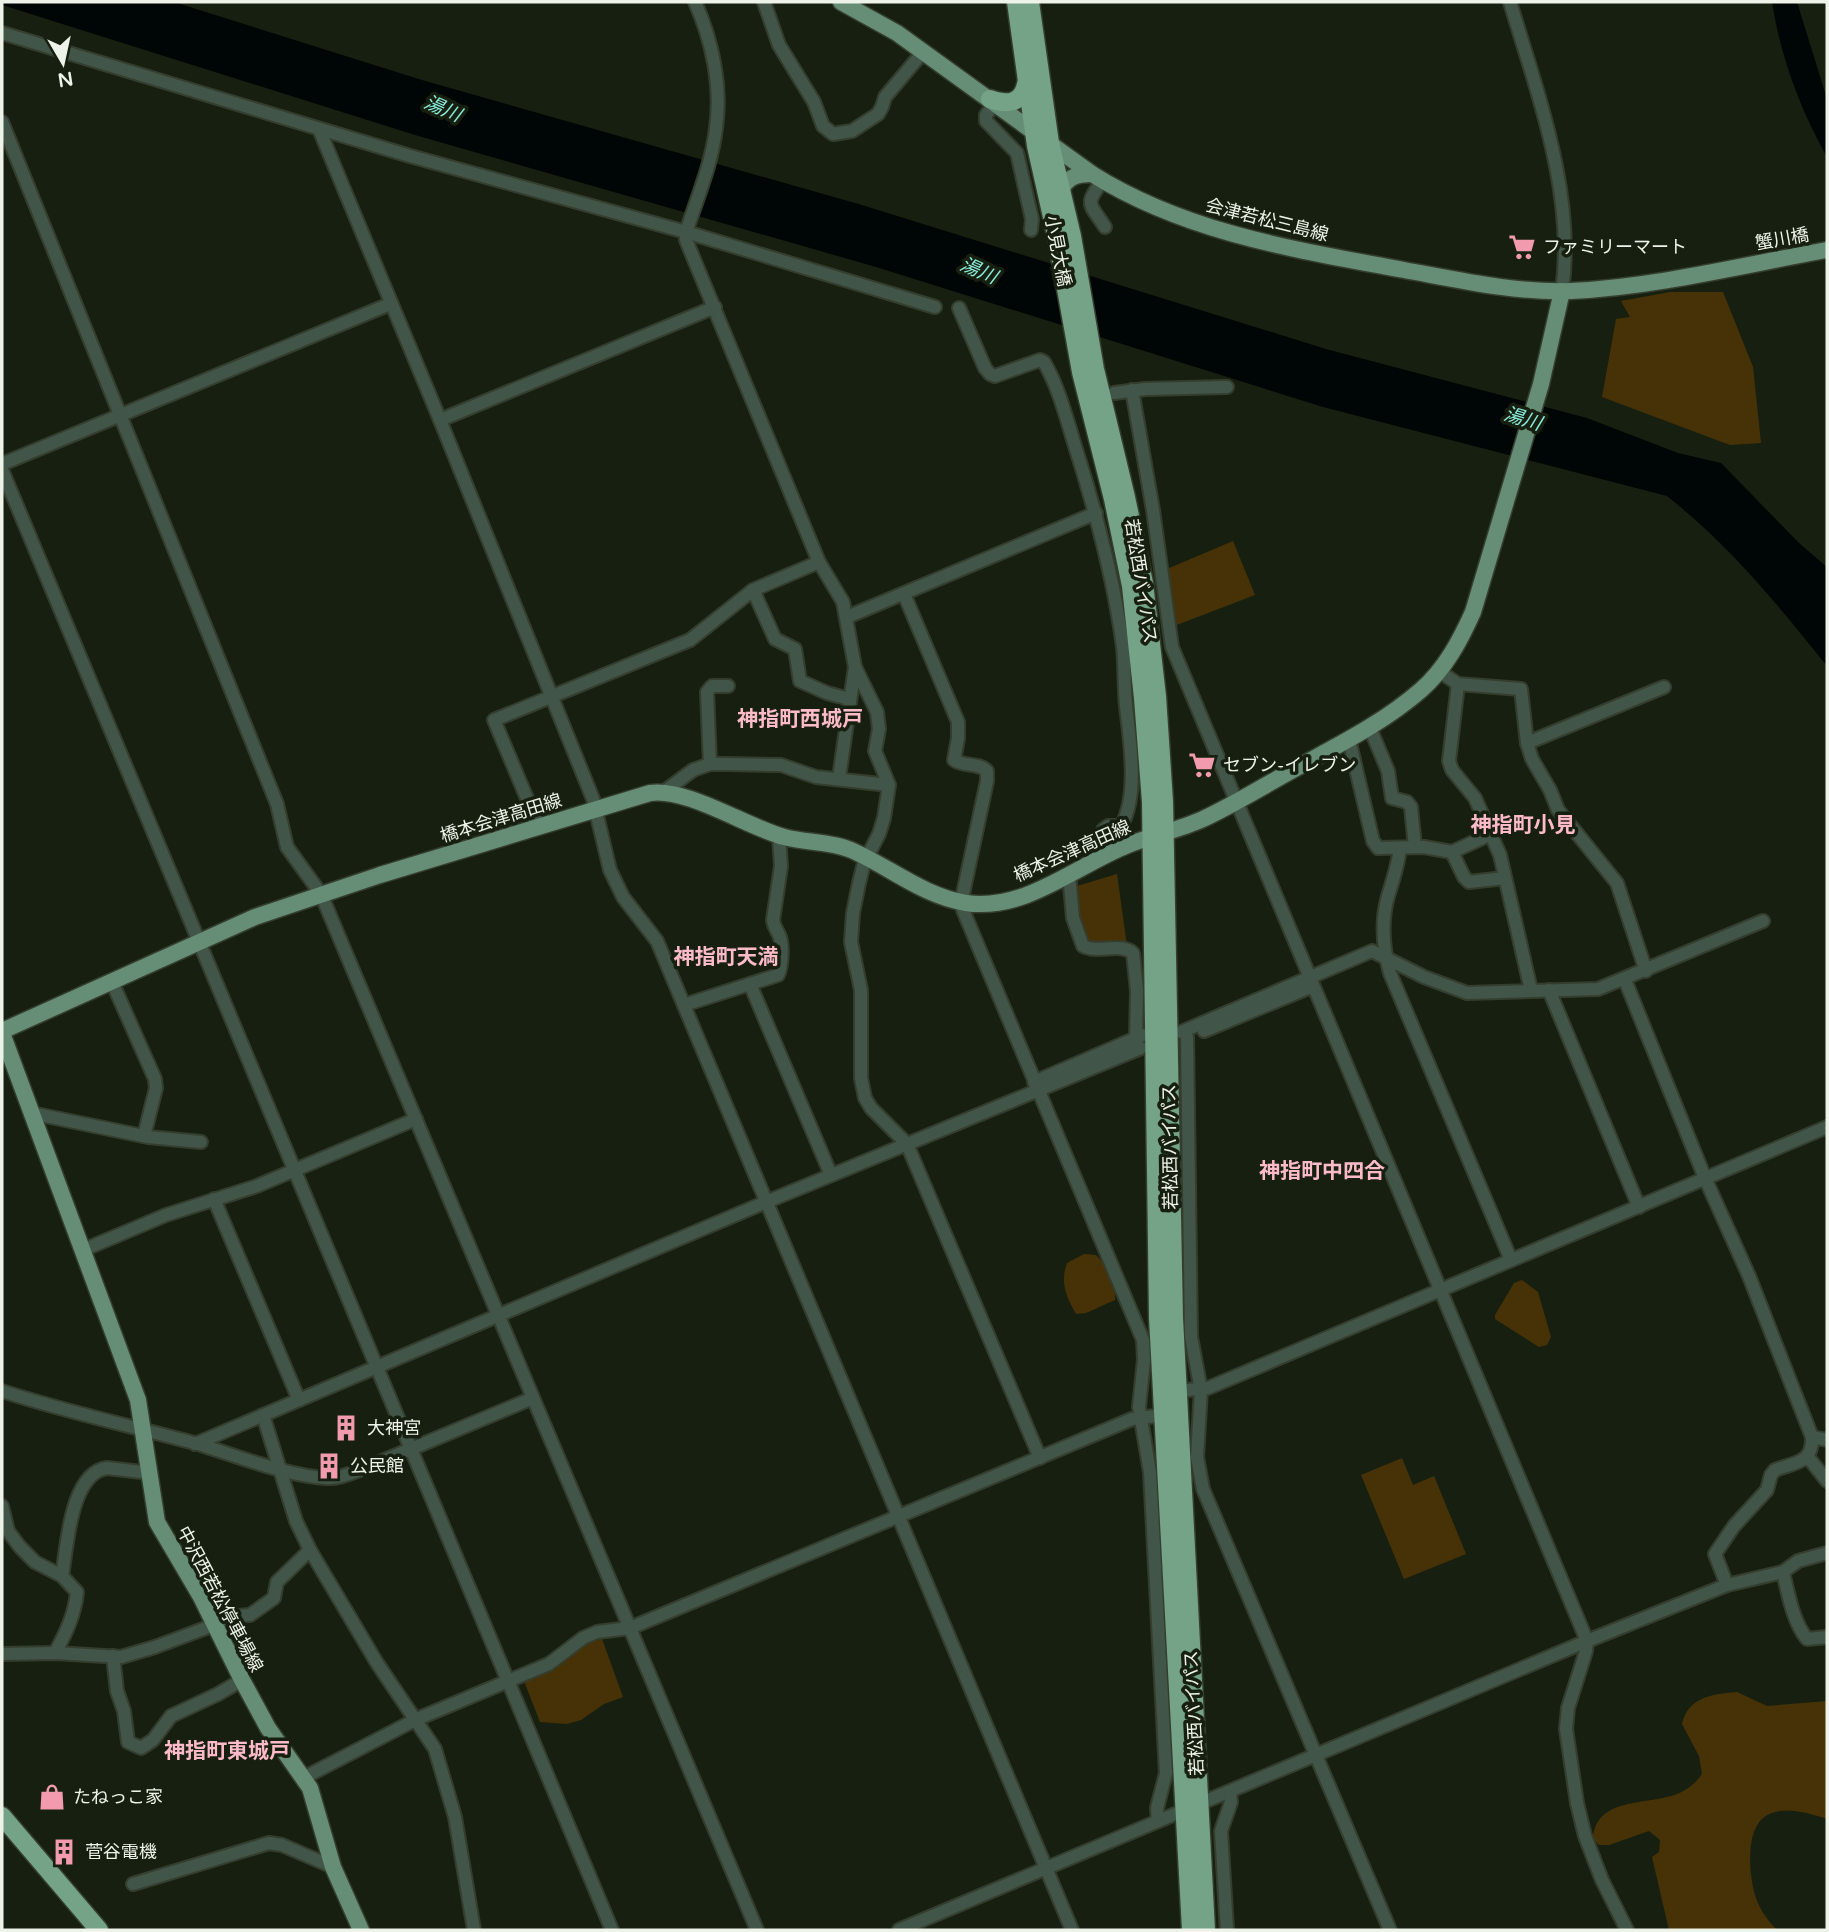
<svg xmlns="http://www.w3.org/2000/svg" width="1829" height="1932" font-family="'Varela Round','Noto Sans JP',sans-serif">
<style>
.green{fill:#473207}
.water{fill:#000605}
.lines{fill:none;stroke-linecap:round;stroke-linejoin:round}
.minor-casing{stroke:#353e2e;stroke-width:16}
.major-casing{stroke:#353e2e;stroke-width:19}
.highway-casing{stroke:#353e2e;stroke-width:21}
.minor{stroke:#425549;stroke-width:12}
.major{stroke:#668d75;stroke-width:16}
.highway{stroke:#75a387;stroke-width:18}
.labels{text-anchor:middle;stroke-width:7;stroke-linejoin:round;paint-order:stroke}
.street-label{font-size:18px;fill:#edf3e8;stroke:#172010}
.poi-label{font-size:18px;fill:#edf3e8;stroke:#172010;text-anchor:start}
.water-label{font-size:19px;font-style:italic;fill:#8beddd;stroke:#172010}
.quarter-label{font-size:21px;font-weight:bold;fill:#fdbac8;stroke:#172010}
</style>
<rect width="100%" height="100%" fill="#172010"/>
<!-- green -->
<g class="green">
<polygon points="1670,292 1723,292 1753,367 1761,443 1730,445 1602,397 1616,319 1630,317 1621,301"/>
<polygon points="1233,541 1255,595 1174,626 1167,569"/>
<polygon points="1117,874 1127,946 1088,947 1073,906 1077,886"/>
<path d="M1084 1254 1096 1255C1107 1266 1116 1283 1115 1300L1086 1313 1076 1314C1066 1296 1060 1283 1067 1263Z"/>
<polygon points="1522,1280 1538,1292 1551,1337 1547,1345 1539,1347 1495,1319 1495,1315 1514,1283"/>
<polygon points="1402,1458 1413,1485 1434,1476 1466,1554 1404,1579 1361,1475"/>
<polygon points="602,1639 623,1697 604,1704 581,1720 567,1724 540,1722 524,1681 590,1640"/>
<path d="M1737 1692 1767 1706 1827 1701V1819C1808 1813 1780 1804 1763 1818 1745 1833 1749 1878 1756 1898 1760 1910 1768 1921 1777 1930H1669L1652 1857 1659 1852 1660 1840 1649 1831 1609 1845H1599L1593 1839C1596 1796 1647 1806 1677 1794 1687 1790 1696 1783 1702 1774L1699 1756 1682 1724C1688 1697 1712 1694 1737 1692Z"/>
</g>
<!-- water -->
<g class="water">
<path d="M2 2H174L422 80 862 205 1326 349 1587 418 1678 453 1721 463 1799 543 1827 567V666C1778 605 1729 545 1667 496L1323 407 876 267 415 135 2 5Z"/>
<path d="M1772 2H1797L1827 99V157C1800 110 1780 55 1772 2Z"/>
</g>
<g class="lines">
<!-- minor casing -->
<g class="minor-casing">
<g id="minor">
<path d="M695 2C712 40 722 86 716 128 712 163 697 199 686 232V240L819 562 843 602 855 667 877 712 879 729 875 751 889 785 884 818 879 834 864 863 859 883 853 913 851 942 861 990V1078L865 1098 871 1108 907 1144 1040 1458"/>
<polyline points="764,2 779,45 814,102 823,126 833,134 852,131 878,114 882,107 885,97 923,52"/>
<path d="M1510 2C1537 92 1576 196 1562 291"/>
<polyline points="2,33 410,156 686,232 935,307"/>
<polyline points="995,103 986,115 986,121 1017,153 1032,219 1031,230"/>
<polyline points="2,122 277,804 287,847 321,894 757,1930"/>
<polyline points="319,129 440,420 593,799 610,870 623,897 657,941 1072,1930"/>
<path d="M1103 180C1084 206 1089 202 1105 227"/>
<path d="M959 308 985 368 990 374 995 376 1040 360 1044 362C1059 388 1066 417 1075 446 1096 512 1114 579 1123 647 1125 667 1124 686 1126 706 1130 740 1139 796 1121 826H1108L1103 830 1110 854"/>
<polyline points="1132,390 1153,510 1172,647 1587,1641 1586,1651 1568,1708 1566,1729 1577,1803 1585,1836 1602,1880 1627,1930"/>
<polyline points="1114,393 1145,389 1227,387"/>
<polyline points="440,420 715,307"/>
<polyline points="2,464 390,304"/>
<polyline points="2,470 612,1930"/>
<polyline points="753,590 775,639 795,649 800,681 827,693 849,699"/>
<path d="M904 594 958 722V738L954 760C964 767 978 762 987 771V781L963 894V910L1143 1340 1144 1360 1139 1407 1150 1472 1166 1773 1157 1808 1158 1821"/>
<polyline points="847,617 1096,513"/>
<polyline points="1439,671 1458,684 1521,689 1527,743 1532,759 1550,790 1558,810 1617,883 1646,971"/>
<polyline points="1458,684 1449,761 1452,770 1475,798 1500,855 1531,990"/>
<polyline points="1370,728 1388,771 1392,798 1407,802 1411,807 1415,847"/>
<polyline points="1349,739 1373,841 1378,848 1424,847 1452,852 1491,834"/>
<polyline points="1527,743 1664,687"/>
<polyline points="710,764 707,692 712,686 728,686"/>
<polyline points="839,778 855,667"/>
<polyline points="665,791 693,770 710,764 725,764 781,765 816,777 889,785"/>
<polyline points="539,827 494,720 690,640 753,590 819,562"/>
<path d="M1400 848C1398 865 1393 880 1388 896 1381 921 1383 948 1390 973L1511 1260"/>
<polyline points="1452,852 1464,877 1469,882 1505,878"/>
<path d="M1069 874 1073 918 1083 946C1098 954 1120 942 1133 953L1137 991 1136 1038"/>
<path d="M1625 980 1705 1178 1749 1276 1812 1437C1813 1463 1796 1462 1775 1470L1771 1475 1767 1490 1734 1526 1715 1554 1727 1585"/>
<polyline points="112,982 155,1079 156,1088 144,1136"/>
<polyline points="750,984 831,1175"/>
<polyline points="1549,990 1639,1207"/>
<path d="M684 1005 778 975C782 966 783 947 780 937 778 931 774 928 773 920L781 866 779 835"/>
<polyline points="1204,1031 1313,986"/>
<polyline points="1181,1032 1372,951 1424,977 1467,993 1598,989 1763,921"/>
<polyline points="1187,1037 1191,1337 1201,1390 1197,1457 1203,1489 1390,1930"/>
<polyline points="1034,1082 1143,1035"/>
<polyline points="31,1113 148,1137 201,1142"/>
<polyline points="214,1199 299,1400"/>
<polyline points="83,1250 166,1215 257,1186 416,1119"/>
<path d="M2 1391C66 1412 132 1426 198 1444 234 1455 290 1477 327 1478 339 1479 351 1473 363 1469L533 1398"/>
<polyline points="1177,1391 1208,1388 1827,1127"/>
<polyline points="263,1415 296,1521 310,1550 377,1663 435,1749 455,1817 474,1930"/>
<polyline points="1812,1437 1827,1440"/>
<polyline points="195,1444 766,1202 1141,1048"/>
<polyline points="1808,1457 1827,1481"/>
<path d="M2 1506 8 1531 20 1547 35 1562 62 1576 77 1592C75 1614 66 1633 55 1653"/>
<polyline points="1783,1572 1798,1561 1827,1553"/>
<path d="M62 1576C67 1548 70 1473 107 1468L150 1473"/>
<polyline points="2,1654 55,1653 121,1657 155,1647 238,1616 250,1615 274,1598 277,1582 310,1550"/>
<polyline points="113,1656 117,1691 124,1711 128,1742 141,1748 153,1740 171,1716 218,1694 242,1680"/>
<polyline points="303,1778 417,1719 549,1664 583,1638 597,1632 630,1628 1132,1419 1163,1415"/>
<polyline points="133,1884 269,1843 282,1845 333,1867"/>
<path d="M899 1930 1587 1641 1727 1585 1783 1572C1788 1593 1793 1622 1807 1639L1827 1637"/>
<polyline points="1227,1930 1221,1831 1231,1802 1230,1792"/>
</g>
</g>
<!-- major casing -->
<g class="major-casing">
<g id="major">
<path d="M841 2 897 33 1092 174C1186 233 1297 250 1404 270 1459 280 1515 293 1571 291 1655 287 1744 265 1827 250"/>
<path d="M1061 190C1068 176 1078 174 1092 174"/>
<path d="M2 1031 255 917 380 875 650 793C686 787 747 827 784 837 806 843 830 841 851 850 890 867 923 896 966 903 1025 912 1077 865 1128 845 1153 835 1179 830 1203 819 1233 805 1262 787 1291 771 1336 746 1382 724 1421 690 1445 669 1460 641 1473 612L1541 384 1562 291"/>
<polyline points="2,1033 138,1400 157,1522 201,1597 242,1680 268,1728 310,1788 333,1867 361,1930"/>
</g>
</g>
<!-- highway casing -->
<g class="highway-casing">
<g id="highway">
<polyline points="1016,2 1036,146 1057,239 1081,372 1113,499 1131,586 1143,698 1151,802 1158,1318 1191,1930"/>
<polyline points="1030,2 1050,143 1072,236 1095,369 1126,497 1144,583 1157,696 1164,801 1174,1318 1206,1930"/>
<path d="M990 99C1007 105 1022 104 1026 84"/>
<polyline points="2,1816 99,1930"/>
</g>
</g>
<!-- minor -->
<use href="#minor" class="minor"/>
<!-- major -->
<use href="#major" class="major"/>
<!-- highway -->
<use href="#highway" class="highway"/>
</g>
<!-- icons -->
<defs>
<g id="supermarket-bare" transform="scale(2.1)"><path d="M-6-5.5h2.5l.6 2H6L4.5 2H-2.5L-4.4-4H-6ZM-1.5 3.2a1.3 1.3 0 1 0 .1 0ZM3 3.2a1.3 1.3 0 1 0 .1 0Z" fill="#f29aae" stroke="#172010" stroke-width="2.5" paint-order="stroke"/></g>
<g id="building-bare" transform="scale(2.1)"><path d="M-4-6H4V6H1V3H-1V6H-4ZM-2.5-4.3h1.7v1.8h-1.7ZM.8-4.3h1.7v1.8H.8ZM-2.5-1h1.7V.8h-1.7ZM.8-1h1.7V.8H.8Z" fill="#f29aae" stroke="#172010" stroke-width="2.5" paint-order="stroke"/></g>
<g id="shop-bare" transform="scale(2.1)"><path d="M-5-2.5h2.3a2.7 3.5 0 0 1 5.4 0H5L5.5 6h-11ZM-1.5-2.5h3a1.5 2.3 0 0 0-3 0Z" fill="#f29aae" stroke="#172010" stroke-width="2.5" paint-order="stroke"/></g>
</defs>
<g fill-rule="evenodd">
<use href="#supermarket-bare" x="1522" y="247"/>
<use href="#supermarket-bare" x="1202" y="765"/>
<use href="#building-bare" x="346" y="1428"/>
<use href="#building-bare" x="329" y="1466"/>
<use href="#shop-bare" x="52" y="1797"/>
<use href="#building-bare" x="64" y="1852"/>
</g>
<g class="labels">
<!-- street labels -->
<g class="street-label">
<text transform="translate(1267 220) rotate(14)" y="6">会津若松三島線</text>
<text transform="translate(1782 239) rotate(-10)" y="6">蟹川橋</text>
<text transform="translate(1058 251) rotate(79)" y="6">小見大橋</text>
<text transform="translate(1141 581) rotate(81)" y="6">若松西バイパス</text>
<text transform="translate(501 818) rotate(-17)" y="6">橋本会津高田線</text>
<text transform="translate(1072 851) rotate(-24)" y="6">橋本会津高田線</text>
<text transform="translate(1170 1147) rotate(-91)" y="6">若松西バイパス</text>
<text transform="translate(220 1599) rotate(62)" y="6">中沢西若松停車場線</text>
<text transform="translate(1194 1713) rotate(-93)" y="6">若松西バイパス</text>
</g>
<!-- poi labels -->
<g class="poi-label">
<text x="1543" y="253">ファミリーマート</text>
<text x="1223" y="771">セブン-イレブン</text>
<text x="367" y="1434">大神宮</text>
<text x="350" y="1472">公民館</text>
<text x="73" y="1803">たねっこ家</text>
<text x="85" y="1858">菅谷電機</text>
</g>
<!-- water labels -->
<g class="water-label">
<text transform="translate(443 108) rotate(23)" y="7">湯川</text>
<text transform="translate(979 270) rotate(23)" y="7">湯川</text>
<text transform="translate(1523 418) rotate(17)" y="7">湯川</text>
</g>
<!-- quarter labels -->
<g class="quarter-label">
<text x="800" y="726">神指町西城戸</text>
<text x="1523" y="832">神指町小見</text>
<text x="726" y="964">神指町天満</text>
<text x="1322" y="1178">神指町中四合</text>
<text x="227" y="1758">神指町東城戸</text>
</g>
</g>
<!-- border -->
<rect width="1829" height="1932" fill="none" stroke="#edf3e8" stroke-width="7"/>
<!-- north arrow -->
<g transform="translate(63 63) rotate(171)" stroke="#172010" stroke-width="5" paint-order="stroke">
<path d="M0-5L12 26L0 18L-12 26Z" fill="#edf3e8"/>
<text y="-10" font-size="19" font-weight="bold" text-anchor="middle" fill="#edf3e8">N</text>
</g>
</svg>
